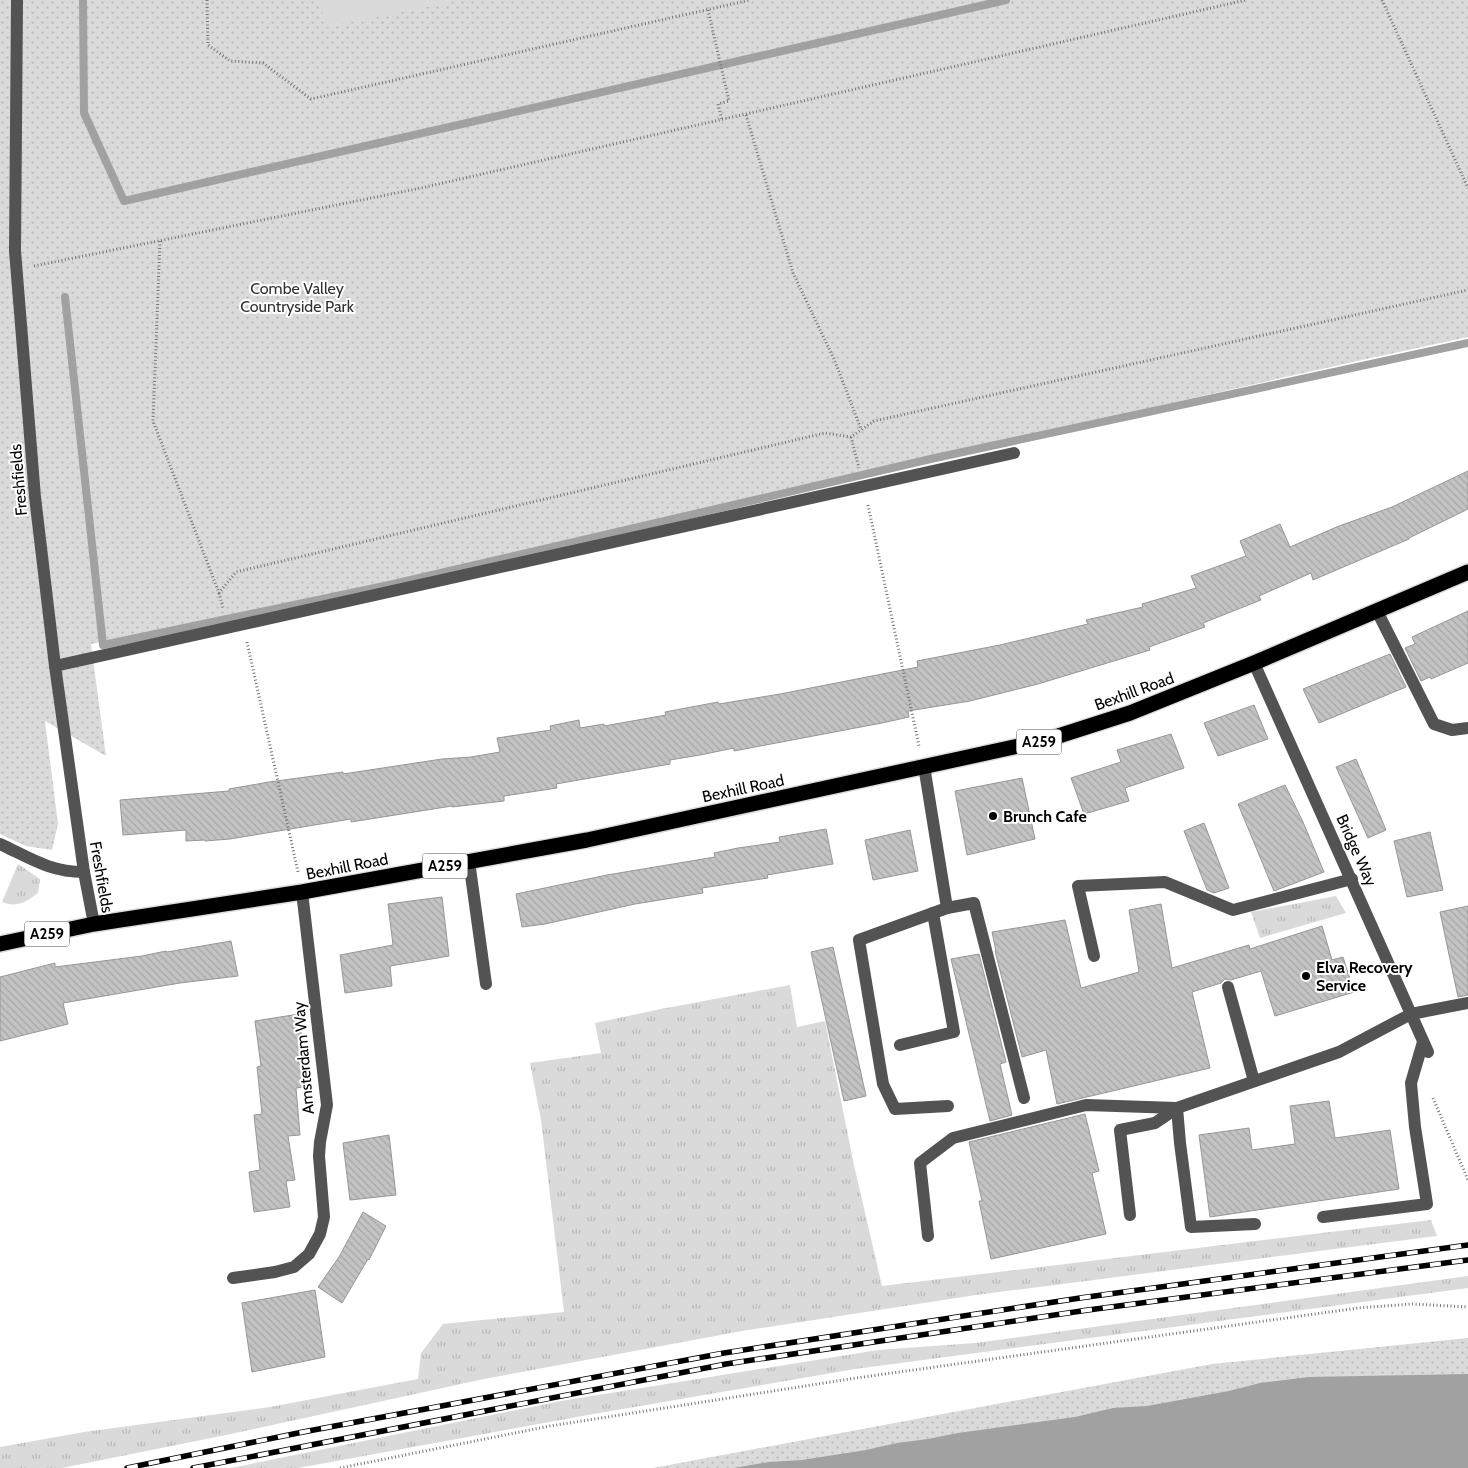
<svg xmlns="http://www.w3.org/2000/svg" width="1468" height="1468" font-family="Cabin,sans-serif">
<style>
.grass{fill:url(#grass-tufts)}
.park{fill:url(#park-dots)}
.pitch{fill:#dadada}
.water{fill:#a1a1a1}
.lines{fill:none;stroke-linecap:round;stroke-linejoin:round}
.stream{stroke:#a1a1a1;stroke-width:8}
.building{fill:url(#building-back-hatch);stroke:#979797}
.highway-casing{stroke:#dbdbdb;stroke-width:18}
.path{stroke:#757575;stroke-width:3;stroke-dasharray:1 2.5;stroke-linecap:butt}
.minor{stroke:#535353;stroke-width:12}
.highway{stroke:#000;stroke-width:15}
.rail-casing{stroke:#000;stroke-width:5.5}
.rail{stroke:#fff;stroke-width:4;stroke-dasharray:11;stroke-linecap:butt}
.poi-dot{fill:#000;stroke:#fff;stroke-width:2}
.labels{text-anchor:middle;stroke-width:4;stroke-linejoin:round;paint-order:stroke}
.shield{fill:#fff;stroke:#4c4c4c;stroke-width:1}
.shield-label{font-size:15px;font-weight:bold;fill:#000}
.park-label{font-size:16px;fill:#313131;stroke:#fff}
.street-label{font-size:16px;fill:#000;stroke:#fff}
.poi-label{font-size:16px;font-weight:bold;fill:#000;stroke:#fff;text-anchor:start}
</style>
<defs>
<pattern id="grass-tufts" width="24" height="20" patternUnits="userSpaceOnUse" patternTransform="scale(1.25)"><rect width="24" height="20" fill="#dadada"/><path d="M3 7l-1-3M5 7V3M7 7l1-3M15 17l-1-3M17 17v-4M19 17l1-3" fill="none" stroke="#b9b9b9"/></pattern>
<pattern id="park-dots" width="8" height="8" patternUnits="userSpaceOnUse" patternTransform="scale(1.25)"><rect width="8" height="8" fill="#dadada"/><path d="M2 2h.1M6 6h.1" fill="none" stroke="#b9b9b9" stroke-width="1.8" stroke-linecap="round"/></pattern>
<pattern id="building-back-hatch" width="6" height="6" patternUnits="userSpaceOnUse" patternTransform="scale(1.25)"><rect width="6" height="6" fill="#c3c3c3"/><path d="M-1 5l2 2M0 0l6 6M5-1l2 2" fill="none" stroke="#a6a6a6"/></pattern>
</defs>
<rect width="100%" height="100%" fill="#fff"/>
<!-- grass -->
<g class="grass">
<path d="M18 864 40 879 38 893C26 902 17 908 2 902Z"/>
<polygon points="1336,896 1346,913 1260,938 1251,912"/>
<polygon points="790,985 797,1027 825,1021 854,1165 882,1286 1431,1220 1437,1236 976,1295 742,1331 484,1379 231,1434 62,1468 0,1468 0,1447 84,1432 270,1407 418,1379 421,1353 443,1324 564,1312 541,1120 530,1063 601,1053 595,1023 661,1009"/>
<polygon points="1468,1276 1468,1288 855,1369 588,1415 298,1468 231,1468 561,1401 878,1350 975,1343"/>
</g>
<!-- park -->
<g class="park">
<path d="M0 0H1468V337C1008 436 552 552 91 644L106 756 45 721 58 824 52 850 26 846 0 834Z"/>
<polygon points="1468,1338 1468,1468 653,1468 1212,1364"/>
</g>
<!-- pitch -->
<polygon class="pitch" points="320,0 463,0 325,27"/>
<!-- water -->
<polygon class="water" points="1468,1374 1468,1468 734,1468 769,1462 802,1460 866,1450 897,1443 928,1439 958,1433 1075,1417 1113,1408 1147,1406 1229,1391 1260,1383 1309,1377"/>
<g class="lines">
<!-- stream -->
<g class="stream">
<polyline points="83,0 84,113 124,201 1006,0"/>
<polyline points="65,297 103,645 389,585 935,458 1468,343"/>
</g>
</g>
<!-- building -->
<g class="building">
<polygon points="1468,471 1468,509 1409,538 1409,539 1313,580 1311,573 1259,596 1261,600 1203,623 1205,627 1149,647 1150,650 1038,684 970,701 908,711 909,717 882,723 734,751 734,748 700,755 670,760 670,764 556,784 557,788 504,796 504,801 452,807 452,806 351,822 351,819 230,839 205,841 205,840 186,841 186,830 123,835 120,800 229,791 229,789 269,782 343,772 343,774 442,759 471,757 500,752 497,738 551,730 550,726 579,720 580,728 604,724 604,726 666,715 665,712 718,702 719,704 780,694 918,667 917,661 1000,645 1088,624 1086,620 1143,607 1142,604 1196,588 1191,576 1246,556 1240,541 1280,524 1290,547 1339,526 1392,507"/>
<polygon points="1468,611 1468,663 1431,679 1430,677 1421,681 1405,648 1415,644 1412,637"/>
<polygon points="1390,654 1406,687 1319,723 1303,689"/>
<polygon points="1254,705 1268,739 1218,756 1204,723"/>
<polygon points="1171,734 1184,768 1125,788 1129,801 1084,814 1071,778 1121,762 1117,750"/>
<polygon points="1356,759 1386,830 1368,838 1336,767"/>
<polygon points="1022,778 1035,839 967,855 955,791"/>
<polygon points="1285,785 1303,822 1324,872 1274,891 1238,804"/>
<polygon points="1204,823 1229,888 1214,893 1207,890 1184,831"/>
<polygon points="826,829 833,864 767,875 768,878 702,888 703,893 635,904 545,924 522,927 516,894 607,875 715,857 714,853 738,848 780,842 779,837"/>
<polygon points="910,830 918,871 873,880 865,840"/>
<polygon points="1430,832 1443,890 1407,897 1394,841"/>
<polygon points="442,897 449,956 390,966 392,986 345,993 340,955 393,945 388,904"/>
<polygon points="1161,904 1172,968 1249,945 1250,949 1322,926 1332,960 1343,957 1354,992 1275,1016 1261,971 1231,980 1225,979 1221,983 1192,992 1210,1068 1057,1104 1046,1050 1022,1057 995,951 996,951 992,932 1065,920 1081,988 1139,972 1129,910"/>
<polygon points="1468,906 1468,995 1458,997 1440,912"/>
<polygon points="231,941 238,976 180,983 63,1003 68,1024 0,1041 0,977 55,963 55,967 142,956 166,951 167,952"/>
<polygon points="833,947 866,1096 844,1101 811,952"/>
<polygon points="979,954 1006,1062 1000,1064 1012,1115 990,1121 951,959"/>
<polygon points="299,1014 302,1041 299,1041 303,1087 296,1088 300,1135 288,1136 295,1180 286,1181 290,1207 254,1212 249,1172 260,1170 254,1115 262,1114 257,1067 261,1066 255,1021"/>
<polygon points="1329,1101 1335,1138 1390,1130 1399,1189 1210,1217 1199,1135 1249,1128 1252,1150 1295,1144 1290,1106"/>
<polygon points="1085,1114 1099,1171 1092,1173 1106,1234 991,1259 979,1201 982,1201 969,1142"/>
<polygon points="389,1135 396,1195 350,1200 343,1143"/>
<polygon points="363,1212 386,1226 369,1260 368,1259 342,1303 318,1287 339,1257"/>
<polygon points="315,1290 325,1357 252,1372 242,1303"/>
</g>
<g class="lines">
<!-- highway casing -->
<g class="highway-casing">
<polyline id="highway" points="0,944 94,924 302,892 587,840 1046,740 1130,713 1254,663 1468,572"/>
</g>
<!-- path -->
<g class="path">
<polyline points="207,0 208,45 230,61 263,63 311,99 750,0"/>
<polyline points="1382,0 1468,188"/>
<polyline points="708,10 729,101 718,104 722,120"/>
<polyline points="746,115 793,273 834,359 861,429"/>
<polyline points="160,241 153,421 219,593 236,572 825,433 851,437 874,421 1468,290"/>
<polyline points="34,266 421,188 1246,0"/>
<polyline points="851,437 859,468"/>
<polyline points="868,505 919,746"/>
<polyline points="219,593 223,608"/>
<polyline points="247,642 298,872"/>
<polyline points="1433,1098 1468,1180"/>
<polyline points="340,1468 550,1426 856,1378 1358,1308 1413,1304 1468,1307"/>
</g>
<!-- minor -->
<g class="minor">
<polyline points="17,0 15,251 35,497 55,666 84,872 94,924"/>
<polyline points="1377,611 1434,724 1452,730 1468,728"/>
<polyline points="1254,663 1428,1052"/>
<polyline points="55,666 1014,453"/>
<polyline points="924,766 947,908 974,903 1024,1098"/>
<path d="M0 844C30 858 50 872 84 872"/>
<polyline points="469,861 486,984"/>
<polyline points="947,908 859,940 883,1084 895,1109 948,1106"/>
<polyline points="1094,956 1078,886 1165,882 1233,910 1352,879"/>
<polyline points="1228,987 1254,1081"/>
<polyline points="900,1045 954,1032 933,913"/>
<polyline points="1130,1215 1120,1130 1155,1123 1177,1108"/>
<polyline points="1323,1217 1427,1204 1415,1127 1411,1083 1423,1042"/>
<polyline points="1255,1224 1191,1227 1180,1143 1177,1108 1339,1052 1411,1014 1468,1003"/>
<polyline points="928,1236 920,1163 953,1138 1086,1105 1177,1108"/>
<polyline points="233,1278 275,1272 294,1267 309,1254 320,1234 324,1217 319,1156 320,1142 327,1105 302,892"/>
</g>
<!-- highway -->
<use href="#highway" class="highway"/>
<!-- rail casing -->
<g class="rail-casing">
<g id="rail">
<polyline points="127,1468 303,1432 724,1353 1080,1298 1468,1245"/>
<polyline points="193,1468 726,1364 1088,1310 1468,1260"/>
</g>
</g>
<!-- rail -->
<use href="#rail" class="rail"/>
</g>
<!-- markers -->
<g class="poi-dot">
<circle cx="993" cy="816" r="5"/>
<circle cx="1306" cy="976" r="5"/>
</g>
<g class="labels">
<!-- shield labels -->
<g class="shield">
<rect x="1016.5" y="729.5" width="45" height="25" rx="4"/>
<rect x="422.5" y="853.5" width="45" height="25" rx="4"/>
<rect x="24.5" y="921.5" width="45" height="25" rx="4"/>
</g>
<g class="shield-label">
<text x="1039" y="747">A259</text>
<text x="445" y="871">A259</text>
<text x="47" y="939">A259</text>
</g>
<!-- park labels -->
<g class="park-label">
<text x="297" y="294">Combe Valley<tspan x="297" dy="18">Countryside Park</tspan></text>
</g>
<!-- street labels -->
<g class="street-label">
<text transform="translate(18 480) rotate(-95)" y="6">Freshfields</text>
<text transform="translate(1134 691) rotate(-20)" y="6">Bexhill Road</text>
<text transform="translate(743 788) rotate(-12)" y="6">Bexhill Road</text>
<text transform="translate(1357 850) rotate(66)" y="6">Bridge Way</text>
<text transform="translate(347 866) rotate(-11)" y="6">Bexhill Road</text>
<text transform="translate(102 877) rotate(80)" y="6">Freshfields</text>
<text transform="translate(303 1058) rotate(-95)" y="6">Amsterdam Way</text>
</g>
<!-- poi labels -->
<g class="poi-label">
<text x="1003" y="822">Brunch Cafe</text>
<text x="1316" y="973">Elva Recovery<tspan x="1316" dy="18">Service</tspan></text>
</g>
</g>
</svg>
